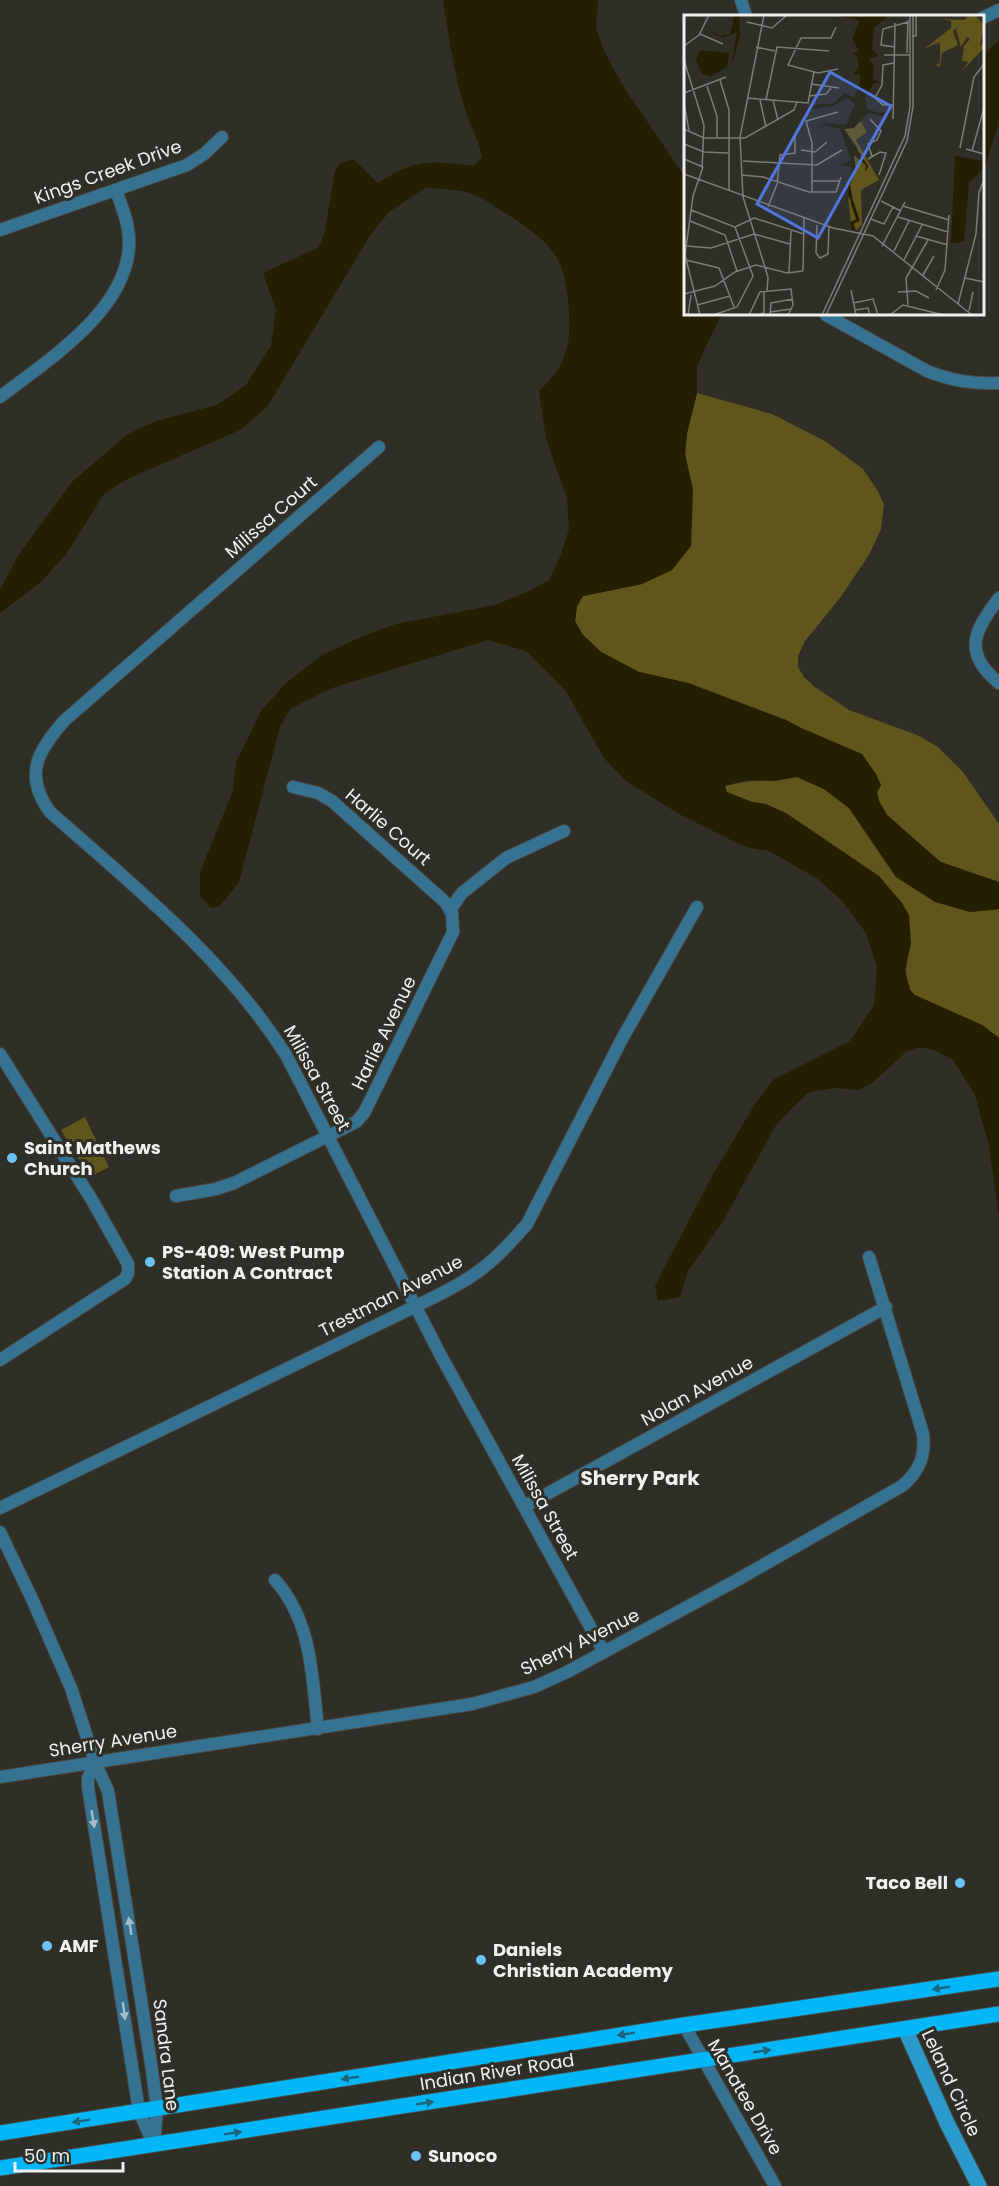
<svg xmlns="http://www.w3.org/2000/svg" width="999" height="2186" font-family="Poppins,sans-serif">
<style>
.green{fill:#60551b}
.water{fill:#251f01}
.lines{fill:none;stroke-linecap:round;stroke-linejoin:round}
.street-casing{stroke:#4a4943;stroke-width:14}
.secondary-casing{stroke:#4a4943;stroke-width:17}
.primary-casing{stroke:#4a4943;stroke-width:17}
.street{stroke:#367392;stroke-width:12}
.secondary{stroke:#299acb;stroke-width:15}
.primary{stroke:#01b7f8;stroke-width:15}
.oneway{fill:#a6bec8}
.oneway2{fill:#1d657b}
.poi-dot{fill:#6ac3f1;stroke:#2f2e27;stroke-width:2}
.labels{text-anchor:middle;stroke-width:6;stroke-linejoin:round;paint-order:stroke}
.street-label{font-size:18px;fill:#f1f0ec;stroke:#2f2e27}
.poi-label{font-size:18px;font-weight:bold;fill:#f1f0ec;stroke:#2f2e27;text-anchor:start}
.neighbourhood-label{font-size:20px;font-weight:bold;fill:#f1f0ec;stroke:#2f2e27}
.inset-river{fill:none;stroke:#251f01;stroke-width:3}
.inset-road{fill:none;stroke:#7d7c76;stroke-width:1.5}
.view{fill:#5276dd;fill-opacity:0.15;stroke:#5276dd;stroke-width:3}
.inset-edge{fill:none;stroke:#f1f0ec;stroke-width:3}
</style>
<rect width="100%" height="100%" fill="#2f2e27"/>
<!-- green -->
<g class="green">
<polygon points="697,393 772,414 825,441 863,469 878,491 884,505 881,529 869,555 840,598 805,641 798,656 798,667 804,677 815,687 849,710 917,735 938,747 963,772 999,824 999,882 941,862 887,815 879,801 877,792 881,785 799,727 786,720 688,683 639,672 601,652 582,634 575,621 577,606 583,596 642,584 693,490 685,454 687,433"/>
<path d="M797 777 824 789 849 808 896 877 970 912 999 909V1038L982 1025 914 995C901 980 907 960 911 943L766 804 752 802 726 792 725 786C749 779 772 781 797 777Z"/>
<polygon points="85,1117 109,1167 90,1177 61,1130"/>
</g>
<!-- water -->
<g class="water">
<path d="M443 0H598L596 29 605 53 625 89 685 177 686 314H722L706 346 697 367V393L687 433 685 454 693 490 691 546 672 570 642 584 583 596 577 606 575 621 582 634 601 652 639 672 688 683 786 720 799 727 862 754 876 774 881 785 877 792 879 801 887 815 940 862 999 882V909L970 912 935 902 896 877 849 808 824 789 797 777 775 781 746 780 725 786 727 792 752 802 766 804 786 813 879 876 902 903 909 915 911 943 905 970 910 990 915 995 982 1025 999 1038V1218L989 1146 975 1095 953 1060 934 1050 920 1047 907 1051 871 1084 858 1090 835 1088 809 1092 794 1106 776 1125 722 1223 688 1271 680 1297 658 1301 655 1286 711 1178 755 1104 773 1080 850 1041 874 1005 877 967 866 933 842 901 818 879 769 851 745 847 679 814 626 781 604 758 565 690 526 651 488 640 332 688 290 709 280 727 239 882 220 906 211 908 200 896V872L233 791 236 762 261 711 286 683 322 655 363 636 396 624 495 605 525 593 549 580 560 557 569 529 567 498 546 439 539 391C565 367 571 348 569 313 566 256 553 244 507 214 496 208 486 199 475 195 463 189 439 189 425 188L389 212 371 234 267 407 240 430 125 480 104 494 67 553 41 582 0 613V590L19 554 72 482 128 434 156 421 217 405 246 385 271 346 276 310 263 273 319 247 325 231 335 171 341 163 353 159 378 183C418 158 429 161 474 166L482 157C480 143 473 132 468 118 455 81 449 39 443 0Z"/>
<polygon points="999,40 999,121 983,174 983,59 989,49"/>
</g>
<g class="lines">
<!-- street casing -->
<g class="street-casing">
<g id="street">
<polyline points="741,0 746,16"/>
<polyline points="982,18 999,10"/>
<polyline points="0,230 187,165 204,154 222,137"/>
<path d="M826 315 927 371C952 381 973 384 999 383"/>
<path d="M0 397C49 359 131 308 129 240 129 224 122 206 116 191"/>
<path d="M379 447 65 720C38 750 23 775 50 812 134 886 225 959 286 1055L441 1356 604 1652"/>
<path d="M999 598C974 631 962 653 999 683"/>
<polyline points="450,910 462,893 506,858 564,831"/>
<polyline points="0,1054 92,1200 128,1264 128,1273 125,1279 0,1360"/>
<polyline points="176,1196 216,1189 234,1183 356,1122 364,1113 453,932 452,913 445,902 332,801 318,793 293,787"/>
<polyline points="525,1506 886,1307"/>
<path d="M0 1508 414 1307C438 1295 463 1284 484 1267 500 1255 514 1239 527 1224L623 1037 697 907"/>
<polyline points="0,1532 33,1601 71,1688 95,1762 108,1791 152,2070 157,2109 154,2145"/>
<path d="M275 1580C312 1621 312 1676 318 1729"/>
<polyline points="95,1762 88,1778 88,1787 139,2111 153,2143"/>
<path d="M0 1777 472 1704 534 1687 567 1672 737 1580 902 1486C919 1472 926 1456 923 1434L869 1257"/>
<polyline points="684,2025 775,2186"/>
</g>
</g>
<!-- secondary casing -->
<g class="secondary-casing">
<polyline id="secondary" points="905,2029 947,2123 979,2186"/>
</g>
<!-- primary casing -->
<g class="primary-casing">
<g id="primary">
<polyline points="0,2133 684,2025 999,1979"/>
<polyline points="0,2168 999,2014"/>
</g>
</g>
<!-- street -->
<use href="#street" class="street"/>
<!-- secondary -->
<use href="#secondary" class="secondary"/>
<!-- primary -->
<use href="#primary" class="primary"/>
</g>
<!-- one-way arrows -->
<defs><path id="oneway-solid" d="M-6-.8H1V-3.2L6.5 0L1 3.2V.8H-6Z" transform="scale(1.5)"/></defs>
<g class="oneway">
<use href="#oneway-solid" transform="translate(93 1819) rotate(81)"/>
<use href="#oneway-solid" transform="translate(130 1926) rotate(-99)"/>
<use href="#oneway-solid" transform="translate(124 2011) rotate(82)"/>
</g>
<g class="oneway2">
<use href="#oneway-solid" transform="translate(941 1988) rotate(171)"/>
<use href="#oneway-solid" transform="translate(626 2034) rotate(171)"/>
<use href="#oneway-solid" transform="translate(762 2051) rotate(-9)"/>
<use href="#oneway-solid" transform="translate(350 2078) rotate(171)"/>
<use href="#oneway-solid" transform="translate(425 2103) rotate(-9)"/>
<use href="#oneway-solid" transform="translate(81 2121) rotate(171)"/>
<use href="#oneway-solid" transform="translate(233 2133) rotate(-9)"/>
</g>
<!-- markers -->
<g class="poi-dot">
<circle cx="12" cy="1158" r="6"/>
<circle cx="150" cy="1262" r="6"/>
<circle cx="960" cy="1883" r="6"/>
<circle cx="47" cy="1946" r="6"/>
<circle cx="481" cy="1960" r="6"/>
<circle cx="416" cy="2156" r="6"/>
</g>
<g class="labels">
<!-- street labels -->
<g class="street-label">
<text transform="translate(108 172) rotate(-20)" y="6">Kings Creek Drive</text>
<text transform="translate(271 517) rotate(-41)" y="6">Milissa Court</text>
<text transform="translate(388 827) rotate(41)" y="6">Harlie Court</text>
<text transform="translate(384 1033) rotate(-64)" y="6">Harlie Avenue</text>
<text transform="translate(317 1078) rotate(61)" y="6">Milissa Street</text>
<text transform="translate(391 1296) rotate(-27)" y="6">Trestman Avenue</text>
<text transform="translate(697 1391) rotate(-29)" y="6">Nolan Avenue</text>
<text transform="translate(545 1507) rotate(61)" y="6">Milissa Street</text>
<text transform="translate(580 1642) rotate(-26)" y="6">Sherry Avenue</text>
<text transform="translate(113 1741) rotate(-9)" y="6">Sherry Avenue</text>
<text transform="translate(166 2055) rotate(83)" y="6">Sandra Lane</text>
<text transform="translate(497 2072) rotate(-9)" y="6">Indian River Road</text>
<text transform="translate(951 2083) rotate(65)" y="6">Leland Circle</text>
<text transform="translate(745 2097) rotate(60)" y="6">Manatee Drive</text>
</g>
<!-- poi labels -->
<g class="poi-label">
<text x="24" y="1154">Saint Mathews<tspan x="24" dy="21">Church</tspan></text>
<text x="162" y="1258">PS-409: West Pump<tspan x="162" dy="21">Station A Contract</tspan></text>
<text x="948" y="1889" text-anchor="end">Taco Bell</text>
<text x="59" y="1952">AMF</text>
<text x="493" y="1956">Daniels<tspan x="493" dy="21">Christian Academy</tspan></text>
<text x="428" y="2162">Sunoco</text>
</g>
<!-- neighbourhood labels -->
<g class="neighbourhood-label">
<text x="640" y="1485">Sherry Park</text>
</g>
</g>
<!-- overview -->
<g transform="translate(684 15)">
<rect width="300" height="300" fill="#2f2e27"/>
<path d="M285 0H291L300 10 296 31 300 27V33L278 56 284 47 278 46 280 31 286 24 283 22 277 32 272 14ZM257 4 281 5 269 16 274 30 258 38 256 52 251 50 256 48V27L240 34 267 13V6ZM175 104 183 117 172 125 195 165 177 175 178 209 173 215 167 211 164 181 170 189 166 170 171 152 164 129 170 132 173 143 183 150 181 157 184 152 182 149 174 141 173 132 160 114Z" fill="#60551b"/>
<path d="M51 0H55L56 22 47 53 53 17 39 23 26 16 37 21 46 19ZM148 0H205L190 13 188 34 194 41 185 43 190 51 189 64 196 68H190L181 83 184 95 197 98 206 95 199 101 184 98 170 113 160 114 184 151 181 157 182 150 170 140 172 157 166 170 169 191 164 179 168 152 159 150 143 158 167 145 156 114 140 110 128 118 141 108 162 110 171 89 163 83 149 91 124 94 135 89H148L161 78 170 83 177 64 175 59H169L175 52 173 41 168 39 175 36 168 23 176 5ZM16 35 45 38 43 52 27 61 18 59 12 44ZM271 141 300 146V153L285 168 280 226 273 228H267Z" fill="#251f01"/>
<path class="inset-river" d="M168 187 174 205 168 208 170 215"/>
<path class="inset-road" d="M80 0 56 122 59 182 84 262 83 277M240 0H274M63 7 88 13 103 0M152 12 147 23H117L104 50 134 58 154 54M16 19 39 29M228 21H232V0M0 31 15 20 25 0M72 32 91 36M211 32 197 30 199 14 224 7M223 38 224 5M200 40H225M0 45 20 110 18 153M36 65 45 95V175M127 69 155 73M23 71 33 101V123M0 78 42 62M125 81 142 79 147 73M63 83 124 88 130 57M76 85 82 112M82 85 93 32 145 36M89 85 94 105M0 89 5 115M209 90H199L191 83 198 70 199 50 210 48M186 104 197 116 193 125 184 129 188 141M209 104 211 8M0 114 20 123H61L110 95 113 87M0 129 20 137 44 138M276 133 290 62 300 49M282 134 300 139M117 135 131 137 143 127M288 136 300 93M0 144 19 152M184 144 196 137 202 138 195 160M59 146 133 150 158 135M0 159 149 213 189 221 288 300M58 160 79 162 125 177H152L157 162M128 166H156M128 177V128L122 106 154 97M197 186 217 196M219 191 265 205M84 192 93 169 96 140 111 138V121M7 195 51 212 69 261 53 292 29 300M214 202 264 217M187 204 200 209 209 192M6 206 41 220 53 256M133 210 132 238 136 243 144 239 145 212M51 212 70 203 120 219M232 221 264 230M2 231 27 233 70 219 106 229M198 231 221 187M210 236 225 206M2 245 35 253 50 292M220 245 238 210M119 256 120 202M105 258 107 216M239 260 250 241M281 263 300 267M167 275 172 300M252 275 261 255 265 200M214 277 232 276 245 283M0 279 31 271 51 257 72 250 103 258 119 256M169 288 189 284 194 300M274 289 292 219 295 177 300 165M13 290 46 281M224 290 222 263 244 225M171 295 184 293 186 300M285 296 289 277M86 297 107 294M4 300 7 280M16 300 1 240 9 181 19 152M65 300 76 277 107 274 109 290 104 300M73 300 80 298V277M86 300 87 288 109 284M138 300 221 121 226 92V0M142 300 223 126 229 92V0M206 300 219 290 260 300"/>
<path class="view" d="M146 57 207 91 134 223 73 189Z"/>
<rect width="300" height="300" class="inset-edge"/>
</g>
<!-- scale -->
<path d="M15 2162v9h108v-9" fill="none" stroke="#f1f0ec" stroke-width="3"/>
<text x="24" y="2162" font-size="18" fill="#f1f0ec" stroke="#2f2e27" stroke-width="4.5" paint-order="stroke">50 m</text>
</svg>
